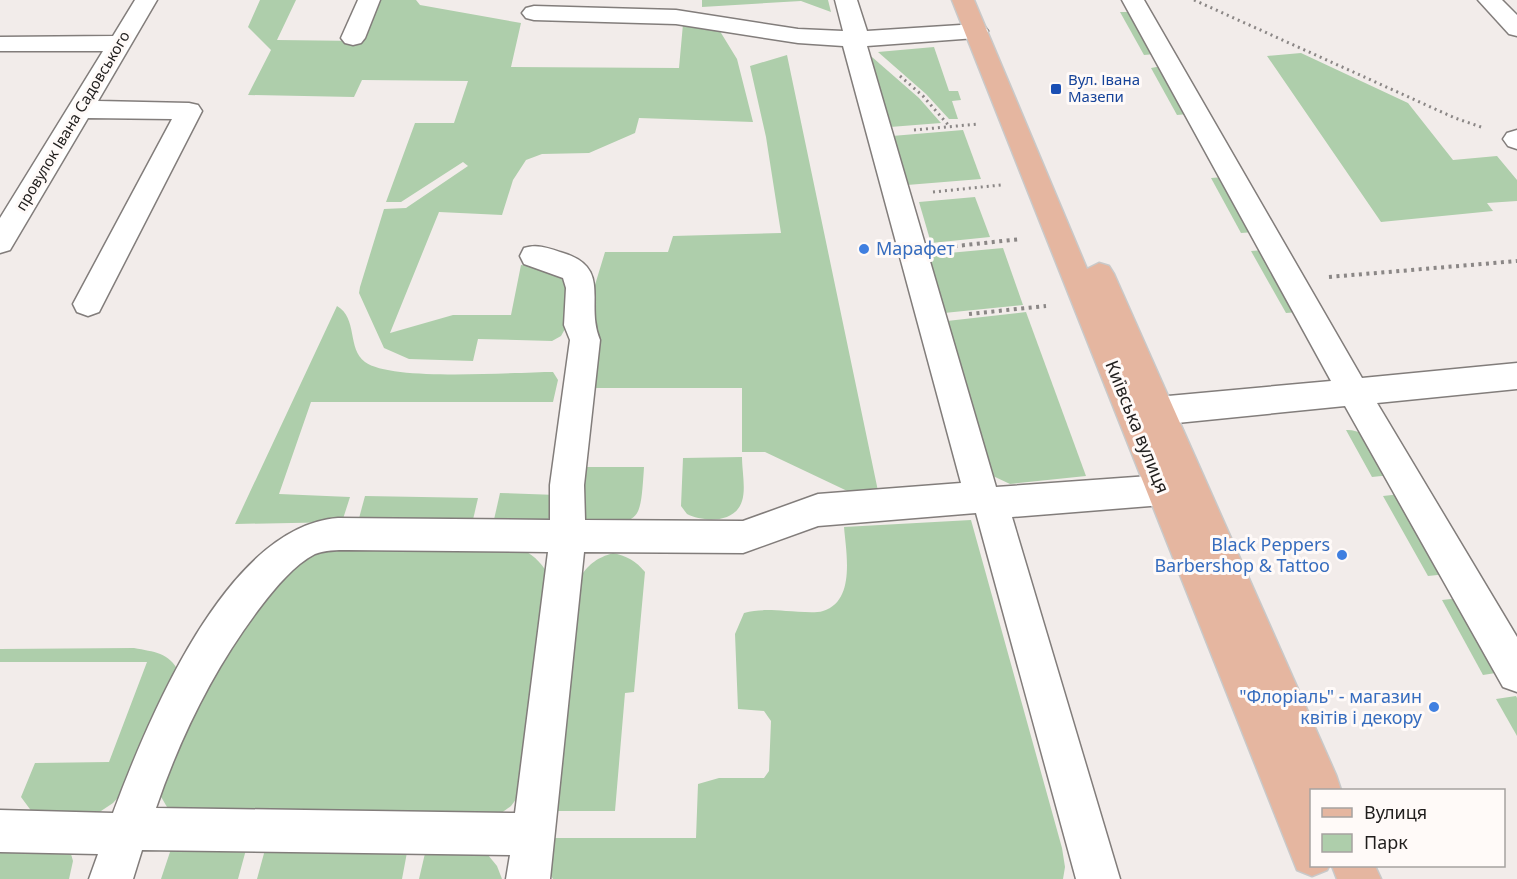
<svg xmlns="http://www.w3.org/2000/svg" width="1517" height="879" font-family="'Noto Sans',sans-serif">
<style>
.green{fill:#aeceab}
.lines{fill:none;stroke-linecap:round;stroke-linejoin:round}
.minor-casing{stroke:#827d7b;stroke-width:3}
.major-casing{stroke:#c9c9c9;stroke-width:3}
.path-far1{stroke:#8b8786;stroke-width:3;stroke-dasharray:2 4;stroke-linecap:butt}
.path{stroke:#8b8786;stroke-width:4;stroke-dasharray:3 4.5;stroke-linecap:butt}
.minor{fill:#fff;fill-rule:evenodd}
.major{fill:#e5b6a0;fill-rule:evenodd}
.transit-dot{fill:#1a4fb4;stroke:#fffaf8;stroke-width:2}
.shop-dot{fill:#3f7fe0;stroke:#fffaf8;stroke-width:2}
.labels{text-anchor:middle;stroke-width:6;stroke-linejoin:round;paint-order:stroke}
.far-transit-label{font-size:15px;fill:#164399;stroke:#fffaf8;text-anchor:start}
.far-street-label{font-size:15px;fill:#201e1d;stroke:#fffaf8}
.shop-label{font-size:18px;fill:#366cbe;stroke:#fffaf8;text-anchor:end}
.street-label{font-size:18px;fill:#201e1d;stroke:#fffaf8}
</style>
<rect width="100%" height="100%" fill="#f2ecea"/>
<!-- green -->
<g class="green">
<polygon points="260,0 296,0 277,40 361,41 377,0 416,0 420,5 521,23 511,67 679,68 683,24 718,28 737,59 753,122 639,118 635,133 589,153 542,154 526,160 513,180 502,215 439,212 390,333 453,315 511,315 521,265 542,267 565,273 570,320 561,336 552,341 478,339 473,361 409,359 384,348 359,293 360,287 384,209 406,208 468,166 463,162 401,202 386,202 415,123 454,123 468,81 362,80 354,97 248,95 271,50 248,27"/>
<polygon points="702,0 828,0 831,12 801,1 702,7"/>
<polygon points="1120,12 1131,12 1155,54 1144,55"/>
<polygon points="934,47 949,91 958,91 961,100 952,101 958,119 949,119 926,94 878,52"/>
<polygon points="1301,53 1408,103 1453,160 1497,156 1517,180 1517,201 1487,203 1493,211 1381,222 1267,56"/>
<polygon points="787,55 878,491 860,497 765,452 742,452 742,388 592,388 591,298 605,252 668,252 673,236 781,233 766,137 750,66"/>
<polygon points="872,57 919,98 941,123 890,127 870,59"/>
<polygon points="1162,66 1188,114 1177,115 1151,68"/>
<polygon points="963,130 981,179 907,185 892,136"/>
<polygon points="1224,177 1255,232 1241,233 1211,178"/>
<polygon points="975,197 990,237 931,243 919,202"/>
<polygon points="1003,248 1023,305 944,313 927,255"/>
<polygon points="1265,250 1299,312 1286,313 1251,251"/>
<path d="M337 306C358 318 347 349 365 362 392 382 515 372 553 372L558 380 553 402H311L279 494 350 497 342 522 235 524Z"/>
<polygon points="1026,312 1086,476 1010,484 993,476 947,321"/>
<path d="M1346 430C1372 429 1380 456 1391 475L1372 477Z"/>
<path d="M742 457C742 470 746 489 742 501 735 524 703 522 687 514L681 506 683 458Z"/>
<path d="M585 467H644C640 529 640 521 581 524Z"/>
<polygon points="500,493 557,495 554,512 545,523 493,524"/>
<polygon points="1401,494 1447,574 1428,576 1383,496"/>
<polygon points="365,496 478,498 472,524 358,522"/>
<path d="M971 520 1062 848 1065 867 1063 879H553L546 868V838H696L698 784 719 778H764L769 771 771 721 764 711 738 709 735 634 744 613C758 609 771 610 786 611 797 611 813 614 823 611 856 601 846 552 844 527Z"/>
<path d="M320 548 522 549C536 557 543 564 550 579L520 794 511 806 497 816 180 813 167 807 160 795 193 698 278 578Z"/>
<path d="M613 553C627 556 636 561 645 572L634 692 625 693 615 811H549L580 577C590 563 597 558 613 553Z"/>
<polygon points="1460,598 1502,672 1483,675 1442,600"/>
<path d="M134 648C154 652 169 652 179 672L127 788 113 803 98 813 35 816 21 797 35 763 109 762 147 662H0V649Z"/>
<polygon points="1516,696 1517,698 1517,736 1496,699"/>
<polygon points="172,846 247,846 238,879 161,879"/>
<polygon points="266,846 408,847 402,879 257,879"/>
<polygon points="0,848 62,850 71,854 73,861 69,879 0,879"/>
<polygon points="426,849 488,855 497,866 502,879 419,879"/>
</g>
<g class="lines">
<!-- minor casing -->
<g class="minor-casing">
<g id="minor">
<polygon points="135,0 157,0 98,101 189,103 198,105 202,111 99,312 88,316 77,312 73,304 172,119 88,118 10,250 0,253 0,218 103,51 0,51 0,37 113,36"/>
<polygon points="358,0 380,0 365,38 361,43 353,45 345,43 341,38"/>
<path d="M835 0H857L867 31 976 24 984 26 988 31 984 36 976 38 867 46 996 487 1163 475 1175 479 1180 490 1175 501 1163 505 1012 517 1120 879H1076L976 513 818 526 743 553 584 552 550 879H506L510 855 142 850 133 879H89L98 854 0 852V810L113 813C147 722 226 526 338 518L550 520V485L570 340 564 325 566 288 563 278 524 264 520 256 524 248C537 244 548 248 560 252 614 267 584 302 600 340L584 485 585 520 743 521 818 494 961 483 843 46 798 43 676 24 534 20 526 18 522 13 526 8 534 6 676 10 798 29 843 31ZM347 550 548 552 515 813 156 808C181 735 215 666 262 605 276 587 294 565 315 554 325 550 337 550 347 550Z"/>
<polygon points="1122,0 1144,0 1362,378 1517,363 1517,389 1377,403 1517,637 1517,692 1503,687 1345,406 1157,425 1146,421 1141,411 1146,401 1157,397 1331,381"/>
<polygon points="1478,0 1502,0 1517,15 1517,36 1509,34"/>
<polygon points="1517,130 1517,149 1508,146 1503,139 1507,133"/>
</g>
</g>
<!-- major casing -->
<g class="major-casing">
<g id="major">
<polygon points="952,0 974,0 1087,269 1099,263 1109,266 1114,274 1336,775 1341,790 1312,790 1312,866 1329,866 1327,870 1312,876 1297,870"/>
<polygon points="1332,866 1375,866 1381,879 1337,879"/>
</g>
</g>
<!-- path-far1 -->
<g class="path-far1">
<polyline points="1194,0 1455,118 1484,128"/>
<polyline points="900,76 923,96 950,127"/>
<polyline points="914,130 978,124"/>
<polyline points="933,192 1001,185"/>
</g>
<!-- path -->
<g class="path">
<polyline points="947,247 1021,239"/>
<polyline points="1329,277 1517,261"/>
<polyline points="969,314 1046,306"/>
</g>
<!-- minor -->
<use href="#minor" class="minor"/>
<!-- major -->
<use href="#major" class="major"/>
</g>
<!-- markers -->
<rect class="transit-dot" x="1050" y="83" width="12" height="12" rx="3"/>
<g class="shop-dot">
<circle cx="864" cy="249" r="6"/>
<circle cx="1342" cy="555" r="6"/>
<circle cx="1434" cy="707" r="6"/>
</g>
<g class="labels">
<!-- far-transit labels -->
<g class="far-transit-label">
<text x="1068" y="85">Вул. Івана<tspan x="1068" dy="17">Мазепи</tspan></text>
</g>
<!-- far-street labels -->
<g class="far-street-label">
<text transform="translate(73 121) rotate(-59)" y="5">провулок Івана Садовського</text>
</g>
<!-- shop labels -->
<g class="shop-label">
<text x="876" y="255" text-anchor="start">Марафет</text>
<text x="1330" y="551">Black Peppers<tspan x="1330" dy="21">Barbershop &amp; Tattoo</tspan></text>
<text x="1422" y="703">"Флоріаль" - магазин<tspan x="1422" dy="21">квітів і декору</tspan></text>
</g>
<!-- street labels -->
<g class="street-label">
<text transform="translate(1137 427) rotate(68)" y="6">Київська вулиця</text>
</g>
</g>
<!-- legend -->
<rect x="1310" y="789" width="195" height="78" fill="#fffaf8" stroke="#a6a2a0" stroke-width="1.5"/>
<rect x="1322" y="808" width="30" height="9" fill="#e5b6a0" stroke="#a6a2a0" stroke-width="1.5"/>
<text x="1364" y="819" font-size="18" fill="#201e1d">Вулиця</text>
<rect x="1322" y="834" width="30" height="18" fill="#aeceab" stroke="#a6a2a0" stroke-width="1.5"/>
<text x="1364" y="849" font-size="18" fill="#201e1d">Парк</text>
</svg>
